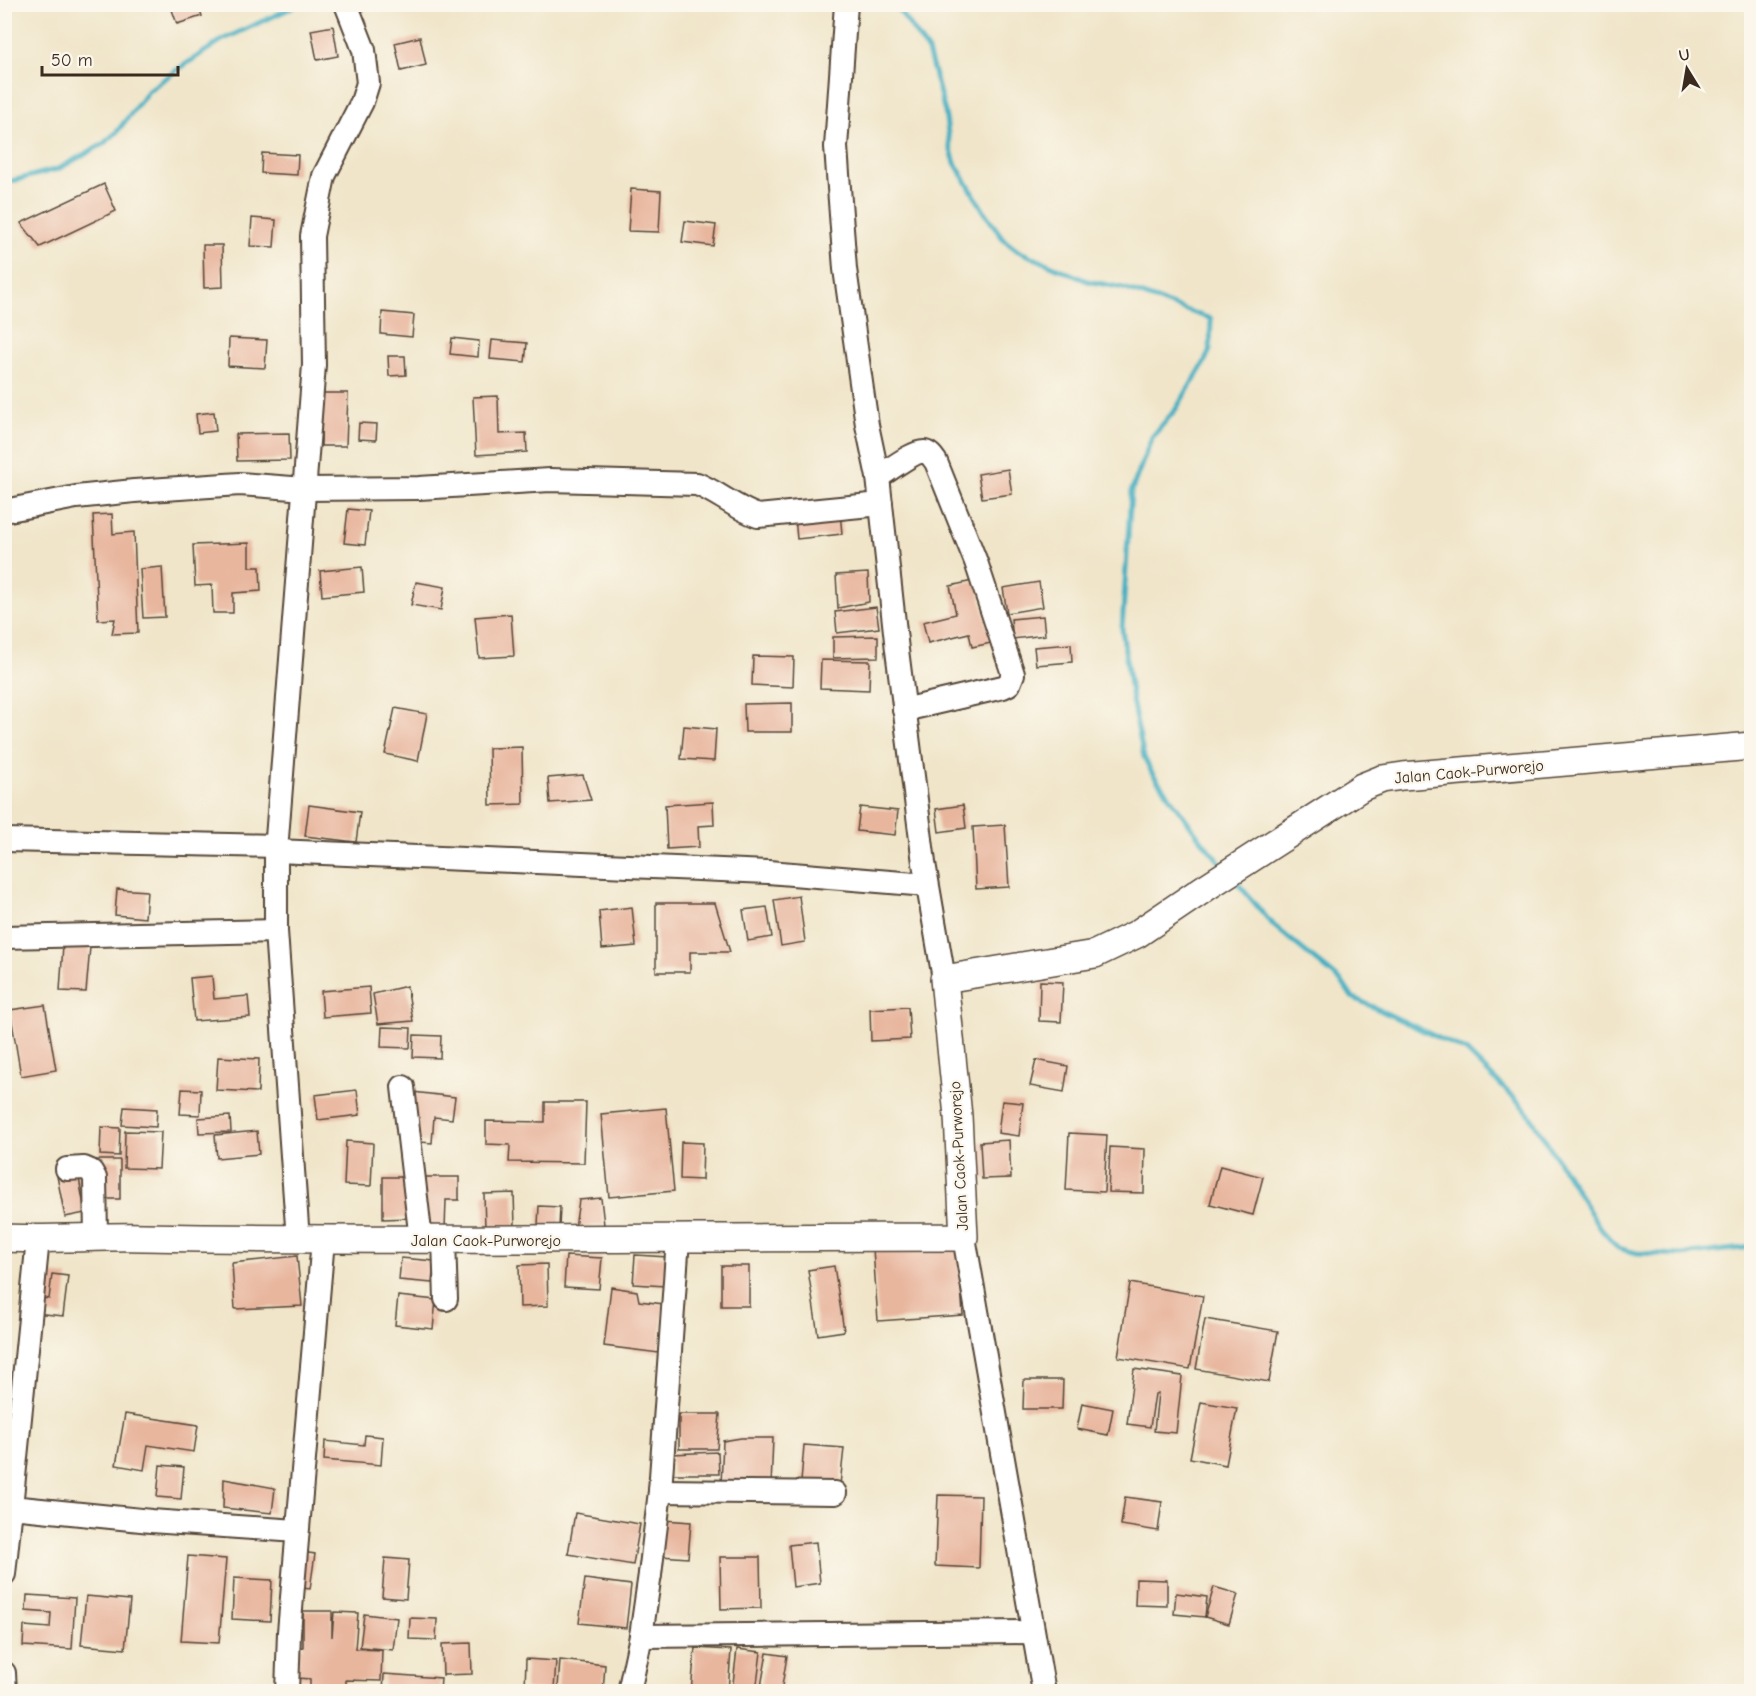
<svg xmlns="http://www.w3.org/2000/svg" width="1756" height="1696" font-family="'Comic Neue',sans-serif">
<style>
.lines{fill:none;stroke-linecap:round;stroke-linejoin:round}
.stream{stroke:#43afc1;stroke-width:5}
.building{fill:#e8b59d}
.minor-casing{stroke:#564638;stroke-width:26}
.tertiary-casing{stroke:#564638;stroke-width:30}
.minor{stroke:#fff;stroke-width:22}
.tertiary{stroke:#fff;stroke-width:27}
.labels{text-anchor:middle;stroke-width:4.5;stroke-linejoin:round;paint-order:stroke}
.street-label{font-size:16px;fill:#3b2a1e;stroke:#fbf7ec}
</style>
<rect width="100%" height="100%" fill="#fbf7ec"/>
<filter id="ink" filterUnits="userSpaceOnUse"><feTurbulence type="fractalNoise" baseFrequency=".0167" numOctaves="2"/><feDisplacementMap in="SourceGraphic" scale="12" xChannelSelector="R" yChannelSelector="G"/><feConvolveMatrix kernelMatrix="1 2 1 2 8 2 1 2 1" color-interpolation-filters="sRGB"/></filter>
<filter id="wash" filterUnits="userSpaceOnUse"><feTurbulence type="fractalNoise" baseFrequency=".008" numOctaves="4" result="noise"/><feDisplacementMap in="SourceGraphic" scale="24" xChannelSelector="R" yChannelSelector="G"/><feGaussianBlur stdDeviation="1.35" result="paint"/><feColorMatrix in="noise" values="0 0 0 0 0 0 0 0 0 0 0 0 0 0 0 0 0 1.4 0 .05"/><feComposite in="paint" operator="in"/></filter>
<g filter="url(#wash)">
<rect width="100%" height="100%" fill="#f0e5c9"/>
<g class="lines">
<!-- stream -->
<g class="stream">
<polyline points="895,4 928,51 945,112 950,147 955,163 985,213 1004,240 1018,251 1087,281 1123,288 1211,319 1210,350 1203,365 1176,409 1152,437 1131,492 1122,629 1132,700 1144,757 1152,773 1199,837 1224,867"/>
<polyline points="4,183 58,169 103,144 116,133 149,90 177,70 222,40 300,4"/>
<polyline points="1234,879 1273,925 1342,982 1352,997 1466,1051 1527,1111 1600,1228 1618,1248 1637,1253 1682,1255 1752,1247"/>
</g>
</g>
<g id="blocks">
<!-- building -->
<g class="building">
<polygon points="170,4 198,4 202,16 177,24"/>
<polygon points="333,26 338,56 317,60 311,30"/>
<polygon points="420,37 426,65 401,71 395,43"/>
<polygon points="262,153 298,155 297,175 261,173"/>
<polygon points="104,184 116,211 40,247 21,223"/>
<polygon points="631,189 661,191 659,232 628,231"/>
<polygon points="252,218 276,220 274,247 250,246"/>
<polygon points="685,221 716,225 713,246 682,242"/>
<polygon points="203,245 222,245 223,287 204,288"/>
<polygon points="382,312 414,315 412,337 381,334"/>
<polygon points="229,338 267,340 265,368 228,366"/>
<polygon points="452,338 479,341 478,357 450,354"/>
<polygon points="492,340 527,343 525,362 490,359"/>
<polygon points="388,356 405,356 406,375 389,376"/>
<polygon points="322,393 348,393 346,446 321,446"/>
<polygon points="498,396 499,434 526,433 527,452 476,455 473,397"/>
<polygon points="214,412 216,431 198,433 196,414"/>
<polygon points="359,423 377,424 376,440 358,439"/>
<polygon points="289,433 290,460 237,461 236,434"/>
<polygon points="1008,469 1012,494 982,498 978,474"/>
<polygon points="348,509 369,511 365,545 344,543"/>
<polygon points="840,512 842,534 797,539 795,517"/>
<polygon points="112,514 113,534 134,532 138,633 112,634 115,619 98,620 93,515"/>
<polygon points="249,543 249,567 260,567 261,591 233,593 233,613 213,613 212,585 195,586 193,545"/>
<polygon points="162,567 165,617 143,618 140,569"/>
<polygon points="362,567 364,592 322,596 320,571"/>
<polygon points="868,573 869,602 838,608 836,575"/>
<polygon points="977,580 991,643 972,647 969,633 928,643 923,622 956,614 950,586"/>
<polygon points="416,582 445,587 441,610 411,605"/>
<polygon points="1039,582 1043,607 1007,613 1003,588"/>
<polygon points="876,607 879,628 837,633 835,612"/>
<polygon points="511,614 514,656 479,658 475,617"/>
<polygon points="1043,616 1045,635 1013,639 1011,619"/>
<polygon points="878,636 878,657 833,658 833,637"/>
<polygon points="1071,644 1072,662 1036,665 1034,647"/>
<polygon points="753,656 794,657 793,687 752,685"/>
<polygon points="821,660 870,661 869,690 820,688"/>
<polygon points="792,703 792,732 745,732 744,704"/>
<polygon points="395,708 427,714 418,761 385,754"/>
<polygon points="684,726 716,729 714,761 681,759"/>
<polygon points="522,747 523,804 490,805 489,748"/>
<polygon points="583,775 591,800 550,803 548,778"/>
<polygon points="713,802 714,825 698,826 699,847 667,849 665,805"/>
<polygon points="309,805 360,812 356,842 305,836"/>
<polygon points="963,805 966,828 939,832 936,809"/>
<polygon points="860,807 898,811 895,835 857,831"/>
<polygon points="1005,825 1009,887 976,889 973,827"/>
<polygon points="117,889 147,891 145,918 115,915"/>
<polygon points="799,896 805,942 781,946 774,900"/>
<polygon points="656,903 715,903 730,952 690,952 690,972 656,972"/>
<polygon points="632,907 636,946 602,949 599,911"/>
<polygon points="767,907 772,937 748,941 743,910"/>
<polygon points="63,945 90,947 86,992 60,991"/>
<polygon points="212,976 214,999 248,996 250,1017 194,1021 190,978"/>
<polygon points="1040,981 1063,982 1061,1022 1039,1021"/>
<polygon points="407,986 413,1021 378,1024 373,994"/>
<polygon points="369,987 371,1013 323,1017 321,991"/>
<polygon points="45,1005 56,1070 21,1076 10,1010"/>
<polygon points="908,1007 910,1039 871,1041 870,1009"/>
<polygon points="382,1027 411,1028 410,1048 381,1047"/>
<polygon points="414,1035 441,1036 440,1058 413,1057"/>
<polygon points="218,1057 259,1059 258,1092 216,1090"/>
<polygon points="1036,1060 1068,1066 1064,1092 1030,1086"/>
<polygon points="182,1089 201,1090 200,1115 180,1114"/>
<polygon points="357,1090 360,1115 318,1120 315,1095"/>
<polygon points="404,1091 455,1097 452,1119 434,1117 432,1143 408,1141"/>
<polygon points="1002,1101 1023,1103 1019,1136 998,1133"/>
<polygon points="545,1102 586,1102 584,1163 509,1162 510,1145 486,1144 486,1121 545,1122"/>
<polygon points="124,1107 157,1109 156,1127 122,1125"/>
<polygon points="666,1108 674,1191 609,1197 601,1114"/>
<polygon points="230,1116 231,1132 199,1133 198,1118"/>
<polygon points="101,1127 120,1128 119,1156 100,1155"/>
<polygon points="125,1131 161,1132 159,1169 124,1168"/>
<polygon points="257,1131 259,1154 217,1158 215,1135"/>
<polygon points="1069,1133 1107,1135 1104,1192 1066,1190"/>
<polygon points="1009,1140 1011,1178 982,1179 980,1142"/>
<polygon points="346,1141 373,1143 371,1186 344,1185"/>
<polygon points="681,1142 703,1143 702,1180 680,1179"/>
<polygon points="1110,1147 1145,1149 1144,1193 1108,1192"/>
<polygon points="91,1160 120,1160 120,1199 90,1199"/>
<polygon points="1220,1166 1263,1177 1253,1215 1210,1204"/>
<polygon points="78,1172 85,1213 65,1217 57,1176"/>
<polygon points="383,1177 409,1177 409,1218 383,1219"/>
<polygon points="419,1177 459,1177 459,1200 446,1200 445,1229 418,1229"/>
<polygon points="514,1193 515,1227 485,1228 484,1194"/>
<polygon points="601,1198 604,1225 575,1228 579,1200"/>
<polygon points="539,1206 560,1207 559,1227 538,1225"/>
<polygon points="958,1243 963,1315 878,1321 873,1249"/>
<polygon points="635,1255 668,1257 666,1286 633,1284"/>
<polygon points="297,1256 302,1306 235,1309 232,1263"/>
<polygon points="566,1256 602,1258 599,1289 564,1287"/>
<polygon points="401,1258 434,1261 432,1283 399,1280"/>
<polygon points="547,1264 548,1306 520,1307 519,1265"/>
<rect x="721" y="1266" width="28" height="40"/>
<polygon points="834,1266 844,1331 818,1335 808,1270"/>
<polygon points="52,1274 68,1276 63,1316 35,1313 37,1297 49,1299"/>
<polygon points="1130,1283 1203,1296 1190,1369 1118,1357"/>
<polygon points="611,1287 637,1291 639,1301 664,1304 659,1353 604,1346"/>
<polygon points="398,1296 436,1300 433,1329 395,1325"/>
<polygon points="1205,1319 1278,1331 1269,1382 1196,1369"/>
<polygon points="1134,1369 1182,1376 1176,1433 1154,1431 1158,1393 1155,1394 1150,1427 1127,1424"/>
<polygon points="1024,1380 1063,1380 1062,1409 1023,1409"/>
<polygon points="1201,1402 1237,1408 1226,1465 1190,1458"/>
<polygon points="1082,1403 1113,1409 1108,1435 1077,1429"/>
<polygon points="125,1414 198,1425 194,1452 148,1445 144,1470 116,1465"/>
<polygon points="679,1414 720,1414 717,1449 679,1449"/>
<polygon points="365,1435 383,1437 381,1465 324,1460 325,1441 364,1445"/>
<polygon points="741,1438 773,1438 771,1487 721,1485 723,1441"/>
<polygon points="804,1445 844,1448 840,1485 801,1482"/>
<polygon points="718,1452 719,1474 672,1474 671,1454"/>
<polygon points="160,1465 184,1467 181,1499 157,1497"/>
<polygon points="224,1479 275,1488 272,1513 223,1508"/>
<polygon points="938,1495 981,1496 979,1568 935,1566"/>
<polygon points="1125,1497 1162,1502 1158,1531 1121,1525"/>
<polygon points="575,1513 640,1524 633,1565 568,1554"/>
<polygon points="664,1520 691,1522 688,1558 661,1556"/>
<polygon points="816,1542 820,1583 793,1587 789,1545"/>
<polygon points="302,1552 315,1554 310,1589 296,1587"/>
<polygon points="188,1556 226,1559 219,1643 181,1641"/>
<polygon points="720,1557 760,1557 761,1608 721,1609"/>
<polygon points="385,1558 409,1560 406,1599 382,1597"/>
<polygon points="234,1578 272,1580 270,1621 232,1619"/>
<polygon points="585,1579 631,1585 626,1628 579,1623"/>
<polygon points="1136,1579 1167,1580 1167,1606 1135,1605"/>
<polygon points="1214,1587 1238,1594 1229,1624 1205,1617"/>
<polygon points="1176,1593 1207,1597 1205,1617 1174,1614"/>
<polygon points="27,1595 75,1598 72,1649 23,1646 24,1626 50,1628 51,1613 26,1611"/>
<polygon points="86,1596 130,1600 125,1649 81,1645"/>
<polygon points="303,1611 332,1611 332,1637 334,1612 358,1613 355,1649 382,1650 381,1681 346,1680 346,1692 310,1692 310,1679 297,1678 298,1648 303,1647"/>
<polygon points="364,1614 397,1618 393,1650 360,1647"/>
<polygon points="410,1618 437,1619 436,1640 409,1639"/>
<polygon points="471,1643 472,1674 443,1675 442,1644"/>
<polygon points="695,1648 731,1650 728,1692 691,1692"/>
<polygon points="737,1649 761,1652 756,1692 732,1692"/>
<polygon points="767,1653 787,1656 781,1692 760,1692"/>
<polygon points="526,1659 556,1661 554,1690 525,1689"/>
<polygon points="560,1660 605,1665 603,1692 558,1688"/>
<polygon points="384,1674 441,1678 440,1692 383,1692"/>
</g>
</g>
</g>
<g filter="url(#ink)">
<use href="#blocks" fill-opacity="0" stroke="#564638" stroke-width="1.5"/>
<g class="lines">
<!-- minor casing -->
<g class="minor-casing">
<g id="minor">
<polyline points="846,4 836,147 845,269 867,425 878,477 897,650 924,863 944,979"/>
<path d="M878 477C888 471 915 450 925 452 930 453 933 458 936 462L976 562 1013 674 1009 684 1003 687 904 710"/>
<path d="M4 511 76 497 134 491 240 484 305 489 419 488 550 480 697 484C719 493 735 508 758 516L881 504"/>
<polyline points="4,840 276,846"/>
<polyline points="276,851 768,872 927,885"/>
<polyline points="4,937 276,931"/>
<polyline points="403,1087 421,1240"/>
<polyline points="67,1169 84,1168 91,1171 95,1178 96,1236"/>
<polyline points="964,1237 1044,1692"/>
<polyline points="38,1239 11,1507 151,1521 297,1531"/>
<polyline points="298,1240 276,931 276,851 314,365 312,236 324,176 362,102 368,83 364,50 346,4"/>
<polyline points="444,1240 446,1299"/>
<polyline points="660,1491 835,1493"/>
<polyline points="4,1574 11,1507"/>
<polyline points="650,1575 660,1491 678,1239"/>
<polyline points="641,1636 1033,1632"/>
<polyline points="4,1673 5,1692"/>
<polyline points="287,1692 289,1632 323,1240"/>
<polyline points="629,1692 641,1636 650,1574"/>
</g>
</g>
<!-- tertiary casing -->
<g class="tertiary-casing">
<path id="tertiary" d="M4 1238C51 1240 98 1236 144 1237 418 1242 691 1237 964 1237L958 1116 944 979 1095 954 1137 934 1205 888 1362 787 1382 779 1403 776 1752 746"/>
</g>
<!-- minor -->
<use href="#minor" class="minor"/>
<!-- tertiary -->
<use href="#tertiary" class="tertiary"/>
</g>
</g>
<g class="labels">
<!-- street labels -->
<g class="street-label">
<text transform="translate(1469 771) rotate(-5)" y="6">Jalan Caok-Purworejo</text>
<text transform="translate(958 1156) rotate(-93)" y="6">Jalan Caok-Purworejo</text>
<text x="486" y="1246">Jalan Caok-Purworejo</text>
</g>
</g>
<!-- margin -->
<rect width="1756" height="1696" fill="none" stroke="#fbf7ec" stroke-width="24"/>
<!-- north arrow -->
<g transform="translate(1687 69) rotate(349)" stroke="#fbf7ec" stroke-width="4.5" paint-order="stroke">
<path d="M0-4.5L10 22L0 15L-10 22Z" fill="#3b2a1e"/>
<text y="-9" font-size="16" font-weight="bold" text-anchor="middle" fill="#3b2a1e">U</text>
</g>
<!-- scale -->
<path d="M42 66v9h136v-9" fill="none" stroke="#3b2a1e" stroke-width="3"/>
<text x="51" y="66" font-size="18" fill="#3b2a1e" stroke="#fbf7ec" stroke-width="4.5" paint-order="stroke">50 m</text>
</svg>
